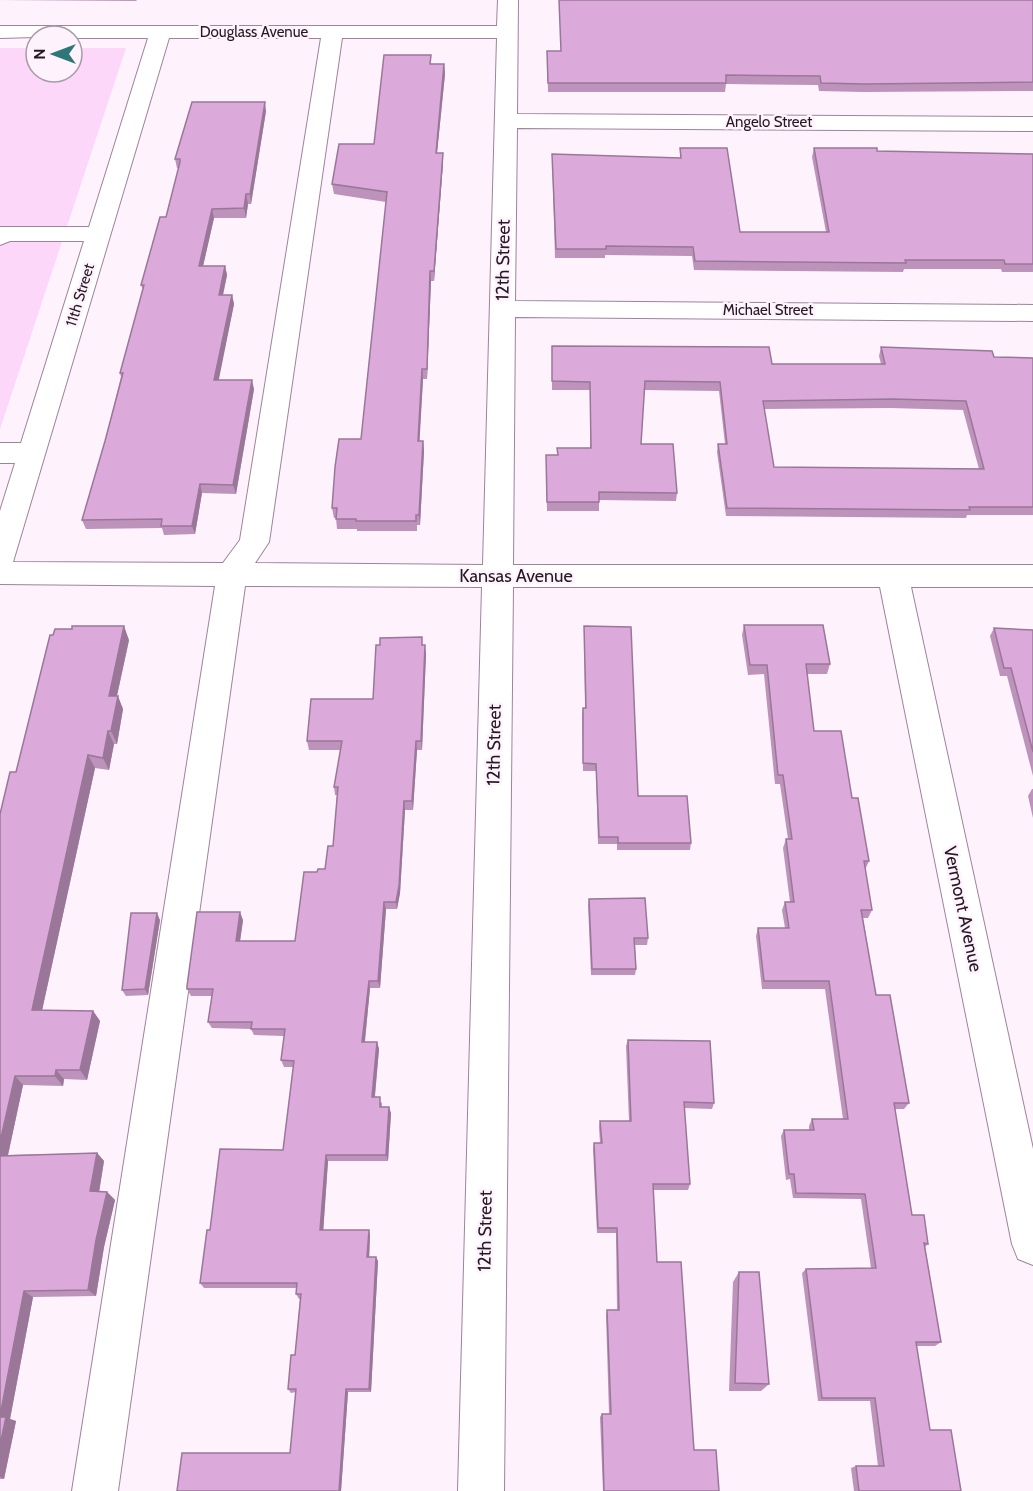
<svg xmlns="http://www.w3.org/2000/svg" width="1033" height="1491" font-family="Cabin,sans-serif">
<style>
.green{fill:#fcd7fa}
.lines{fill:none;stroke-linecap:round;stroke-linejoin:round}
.minor-casing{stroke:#9e839c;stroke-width:2}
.minor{fill:#fff;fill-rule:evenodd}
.wall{fill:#bd92bb;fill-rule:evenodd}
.shaded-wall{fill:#9a7799}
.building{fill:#dcaada;stroke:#9a7799;stroke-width:1.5;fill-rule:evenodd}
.labels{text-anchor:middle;stroke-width:5;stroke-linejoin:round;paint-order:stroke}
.far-street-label{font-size:15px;fill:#241923;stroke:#fef2fd}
.street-label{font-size:18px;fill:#241923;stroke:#fef2fd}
</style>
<rect width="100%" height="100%" fill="#fef2fd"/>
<!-- green -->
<polygon class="green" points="0,48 36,48 36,72 72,72 72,48 126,48 0,429"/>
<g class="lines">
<!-- minor casing -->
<g class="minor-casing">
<path id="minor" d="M498 0H518L517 114 1033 117V131L517 128 515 301 1033 305V321L515 317 513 565H1033V587H911L1033 1149V1265L1018 1259 1012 1244 880 587H513L504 1491H458L482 587 245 586 118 1491H72L215 586 0 584V511L15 463H0V443H21L84 241H10L0 245V227H89L148 38H72V36L0 38V26H497ZM169 38H321L240 540 223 563 13 562ZM342 38H497L483 565 255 563 269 542Z"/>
</g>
<!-- minor -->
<use href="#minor" class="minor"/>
</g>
<!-- wall -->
<g class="wall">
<polygon points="0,0 137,0 136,1"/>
<polygon points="559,0 1033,0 1033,91 863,92 819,91 818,85 726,84 725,92 548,92 547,51 561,51"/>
<polygon points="431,64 444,64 445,74 437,153 443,163 434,281 431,281 427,379 423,379 419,441 423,441 424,451 420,525 417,525 417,531 357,531 357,529 337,529 336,518 334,518 332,508 361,439 386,202 334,194 332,184 374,144"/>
<polygon points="266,111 251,204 248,204 246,218 214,218 203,266 225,266 227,275 223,295 232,295 234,304 218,380 254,389 236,494 202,493 195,534 164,535 162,528 86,529 82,520 105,441 121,377 120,373 143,290 141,285 166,217 179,168 177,168 175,159"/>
<polygon points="680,148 740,232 826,232 812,157 814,148 877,151 1033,154 1033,272 1002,272 1001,269 904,269 903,272 694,270 692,256 605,255 605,258 555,258 552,154 680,158"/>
<path d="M552 346 772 364H881L879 356 881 347 994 357 1033 358V515H967L966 518 726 516 717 452 718 444H725L719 391 644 390 641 444 677 493 676 501 599 500V511H547L546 463 557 455 590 448V390H552ZM890 408 963 410 979 469 774 467 764 409Z"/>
<polygon points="744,625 830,664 827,674 807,674 814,731 852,798 869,861 865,870 872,910 868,918 863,918 876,995 909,1103 904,1109 895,1109 912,1215 928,1244 925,1247 941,1342 935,1346 916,1346 930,1430 961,1491 854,1491 851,1468 856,1466 878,1466 870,1401 818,1401 802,1273 806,1269 871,1268 861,1199 793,1198 790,1179 786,1180 781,1136 784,1130 809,1130 809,1126 812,1119 843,1119 825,989 762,989 756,936 758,928 785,928 782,910 785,902 790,902 783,848 786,839 788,839 780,784 775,784 764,674 748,675 742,635"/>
<polygon points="584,626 638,796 691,843 690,850 617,850 617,844 598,844 596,771 583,771 582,715 583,708 585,708"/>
<polygon points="994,628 1033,630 1033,776 1007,676 1000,676 990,636"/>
<polygon points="53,635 129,640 117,696 123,709 117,744 114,744 109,770 95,768 42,1010 93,1011 100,1021 87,1080 64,1079 63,1086 23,1085 8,1155 97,1153 104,1161 99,1191 107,1192 115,1200 104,1247 96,1296 33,1297 10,1419 16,1421 4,1479 0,1479 0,814 16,772"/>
<polygon points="423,645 426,654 422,750 417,750 413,810 405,810 400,893 397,909 386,909 380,988 370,988 365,1042 377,1042 379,1049 375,1097 382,1103 382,1107 391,1113 388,1161 328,1161 323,1230 370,1235 369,1257 378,1261 371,1392 348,1392 341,1491 177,1491 290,1453 296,1392 291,1393 288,1389 295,1355 300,1299 299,1299 296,1294 297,1288 204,1288 200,1283 210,1230 283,1150 293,1067 284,1067 281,1060 284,1036 254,1035 251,1029 212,1028 208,1022 212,996 191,996 187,989 243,920 240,941 295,941 317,872 325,869 333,846 337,795 335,795 334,787 341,750 309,750 307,741 373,699"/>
<polygon points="1032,789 1033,789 1033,818 1028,796"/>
<polygon points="589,899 648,938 647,945 635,945 636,969 635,975 591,975 588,905"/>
<polygon points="160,920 148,995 126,996 122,990"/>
<polygon points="628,1040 714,1103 712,1109 684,1108 690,1184 688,1190 653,1190 657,1262 694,1450 719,1491 603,1491 600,1417 602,1414 609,1414 606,1315 607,1310 617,1310 616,1233 597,1233 593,1149 594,1143 600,1143 599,1127 600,1121 629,1121 626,1046"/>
<polygon points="739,1272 769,1384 761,1391 729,1391 733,1282"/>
</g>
<!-- shaded-wall -->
<g class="shaded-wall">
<polygon points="444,64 445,74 436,163 436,153"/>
<polygon points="265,102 266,111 251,204 250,194"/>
<polygon points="443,153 443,163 434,281 434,271"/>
<polygon points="246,194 248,204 246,218 244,208"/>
<polygon points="212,209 214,218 201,275 199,266"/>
<polygon points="225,266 227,275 221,304 219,295"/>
<polygon points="430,271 431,281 427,379 427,369"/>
<polygon points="232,295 234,304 217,389 214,380"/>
<polygon points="422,369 423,379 419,451 418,441"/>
<polygon points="252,380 254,389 236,494 233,485"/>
<polygon points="423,441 424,451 420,525 419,515"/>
<polygon points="200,484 202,493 195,534 192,526"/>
<polygon points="124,626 129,640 114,709 109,696"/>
<polygon points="425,645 426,654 422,750 421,741"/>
<polygon points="118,696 123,709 117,744 111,731"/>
<polygon points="108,731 114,744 109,770 103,758"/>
<polygon points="416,741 417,750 413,810 412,801"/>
<polygon points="88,755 95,768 40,1020 32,1010"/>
<polygon points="404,801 405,810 400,893 397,909 396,902"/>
<polygon points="384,902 386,909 380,988 378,981"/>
<polygon points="240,912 243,920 239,948 236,941"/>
<polygon points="157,913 160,920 148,995 145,989"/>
<polygon points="369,981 370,988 364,1048 362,1042"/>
<polygon points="93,1011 100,1021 87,1080 80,1070"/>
<polygon points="377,1042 379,1049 374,1103 372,1097"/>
<polygon points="56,1070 64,1079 63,1086 55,1076"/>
<polygon points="15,1076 23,1085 6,1164 0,1158 0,1142"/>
<polygon points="389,1107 391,1113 388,1161 386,1155"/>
<polygon points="97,1153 104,1161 98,1199 90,1191"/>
<polygon points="326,1155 328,1161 323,1235 320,1230"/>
<polygon points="107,1192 115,1200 104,1247 96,1296 88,1290 96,1240"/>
<polygon points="369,1230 370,1235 369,1261 367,1257"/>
<polygon points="376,1257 378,1261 371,1392 369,1389"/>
<polygon points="24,1291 33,1297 10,1419 16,1421 4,1479 0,1477 0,1417"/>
<polygon points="346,1389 348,1392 341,1491 339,1491"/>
</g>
<!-- building -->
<g class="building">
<polygon points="559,0 1033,0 1033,82 864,84 821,83 820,76 726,75 726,83 548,83 547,51 561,51"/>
<polygon points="384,55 431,55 430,64 444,64 436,153 443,153 434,271 430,271 427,369 422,369 418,441 423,441 419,515 416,515 416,521 356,521 356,519 336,519 337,508 332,508 335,467 339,439 361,439 387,192 332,184 339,144 374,144"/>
<polygon points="192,102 265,102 250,194 246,194 244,208 212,209 199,266 225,266 219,295 232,295 214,380 252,380 233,485 200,484 192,526 161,526 162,519 82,520 105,441 123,373 120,373 144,285 141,285 160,217 166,217 180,162 180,159 175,159"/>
<polygon points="680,148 727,148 740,232 829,232 814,148 877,148 877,151 1033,154 1033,264 1005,264 1004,260 905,260 906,263 695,261 693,247 606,246 606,249 556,249 552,154 681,158"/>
<path d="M552 346 769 347 772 364H885L881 347 992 351 994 357 1033 358V507H969L970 510 727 508 718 444H727L720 382 645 381 641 444H673L677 493 599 492V502H547L546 455H558L557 448H591L590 382 552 381ZM893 399 966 401 984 469 774 467 763 401Z"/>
<polygon points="744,625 823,625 830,664 806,664 814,731 841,731 852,798 858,798 869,861 864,861 872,910 861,910 876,995 890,995 909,1103 894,1103 912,1215 924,1215 928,1244 924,1243 941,1342 916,1342 930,1430 951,1430 961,1491 859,1491 856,1466 884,1466 875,1398 822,1398 806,1269 876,1268 865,1194 796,1193 794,1174 789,1174 784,1130 814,1130 812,1119 848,1119 829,981 764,981 758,928 789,928 785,902 794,902 786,839 792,839 783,775 778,775 767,665 750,665"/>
<polygon points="72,626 124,626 109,696 118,696 111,731 108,731 103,758 88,755 32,1010 93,1011 80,1070 56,1070 55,1076 15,1076 0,1142 0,814 10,772 16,772 50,635 53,635 55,629 72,629"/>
<polygon points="584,626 631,627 638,796 687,796 691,843 618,843 618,837 599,837 596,764 583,763 583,708 586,708"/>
<polygon points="994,628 1033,630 1033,752 1011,668 1004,668"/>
<polygon points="422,637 422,645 425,645 421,741 416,741 412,801 404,801 399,886 396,902 384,902 378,981 369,981 362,1042 377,1042 372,1097 380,1097 380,1107 389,1107 386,1155 326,1155 320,1230 369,1230 367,1257 376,1257 369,1389 346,1389 339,1491 177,1491 182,1453 290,1453 296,1389 288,1389 291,1355 295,1355 301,1294 296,1294 297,1283 200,1283 207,1230 210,1230 220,1149 283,1150 294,1061 281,1060 285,1029 251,1029 252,1022 208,1022 213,989 187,989 187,986 197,912 240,912 236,941 295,941 304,872 317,872 318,869 325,869 328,846 333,846 338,787 334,787 342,741 307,741 311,699 373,699 376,645 380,645 380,638"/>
<polygon points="645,898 648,938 634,938 636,969 592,969 589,899"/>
<polygon points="131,913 157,913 145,989 122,990"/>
<polygon points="628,1040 710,1041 714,1103 684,1102 690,1184 653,1184 657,1262 681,1262 694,1450 716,1450 719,1491 604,1491 602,1414 611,1414 607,1310 619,1310 617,1228 598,1228 594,1143 602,1143 600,1121 631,1121"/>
<polygon points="97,1153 90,1191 107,1192 96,1240 88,1290 24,1291 0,1416 0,1156"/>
<polygon points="739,1272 759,1272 769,1384 735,1383"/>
<polygon points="0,1417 6,1417 0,1445"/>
</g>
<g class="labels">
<!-- far-street labels -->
<g class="far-street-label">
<text x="254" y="37">Douglass Avenue</text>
<text x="769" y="127">Angelo Street</text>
<text transform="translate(80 295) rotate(-73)" y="5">11th Street</text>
<text x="768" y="315">Michael Street</text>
</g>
<!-- street labels -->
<g class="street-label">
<text transform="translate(503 260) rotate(-89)" y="6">12th Street</text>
<text x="516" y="582">Kansas Avenue</text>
<text transform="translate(494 745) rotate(-89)" y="6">12th Street</text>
<text transform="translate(963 909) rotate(78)" y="6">Vermont Avenue</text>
<text transform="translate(485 1231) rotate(-89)" y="6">12th Street</text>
</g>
</g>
<!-- north arrow -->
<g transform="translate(54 54) rotate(270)"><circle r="28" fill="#fef2fd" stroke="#a79ba6" stroke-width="1.5"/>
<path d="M0-4.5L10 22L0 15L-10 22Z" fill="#2d7779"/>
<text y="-9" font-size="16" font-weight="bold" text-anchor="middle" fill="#241923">N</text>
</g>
</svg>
